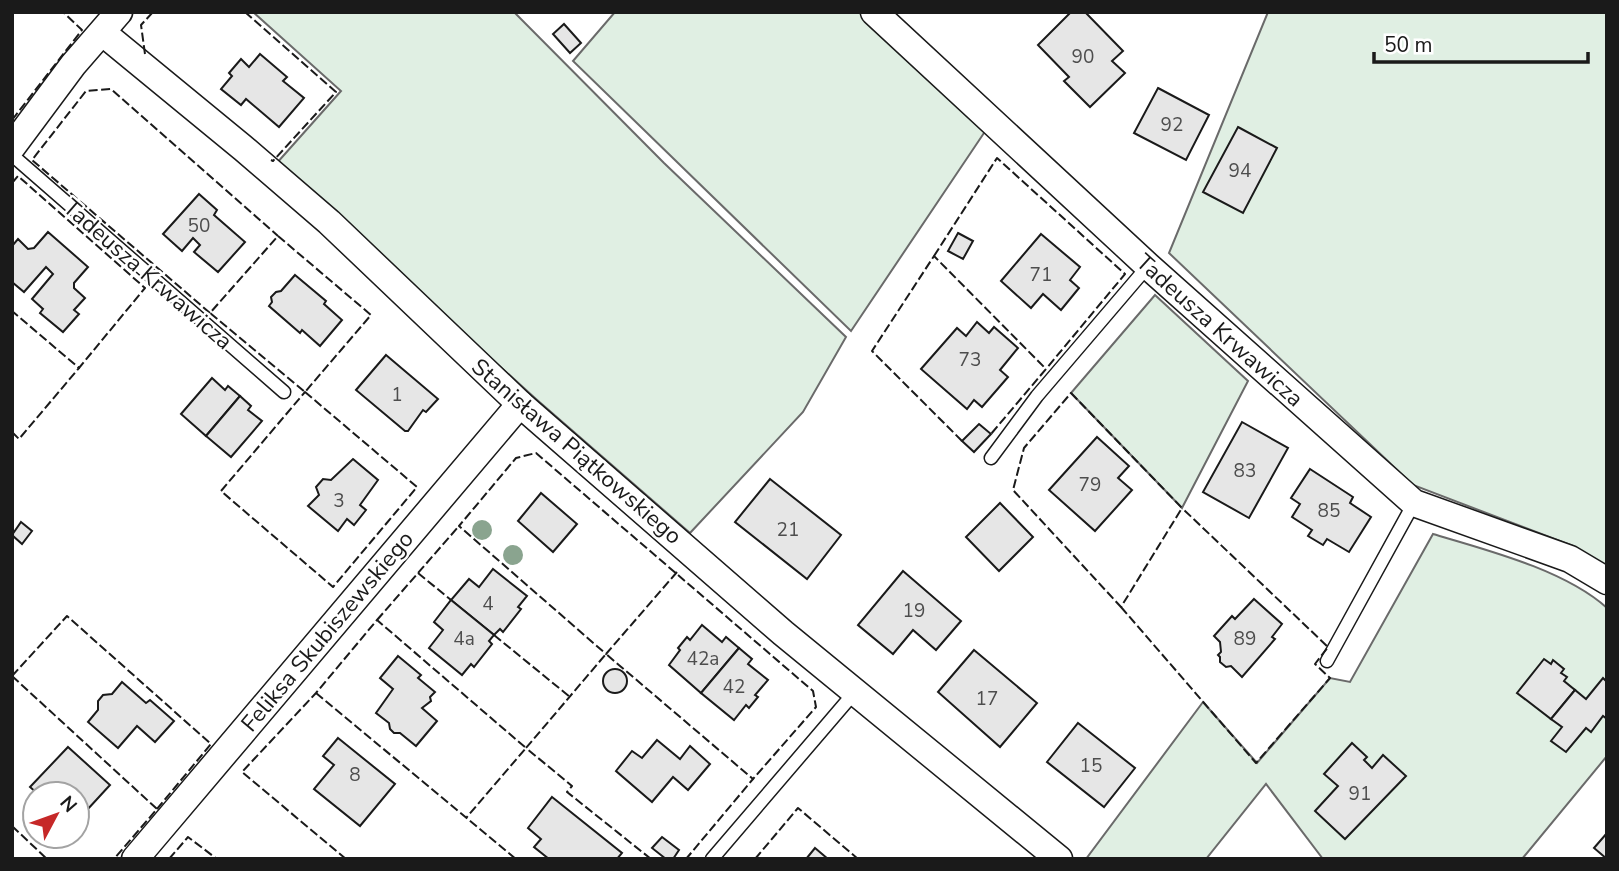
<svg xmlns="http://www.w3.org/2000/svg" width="1619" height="871" font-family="'Nunito Sans',sans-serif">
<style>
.green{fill:#e0efe3;stroke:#6a6a6a;stroke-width:2}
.building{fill:#e6e6e6;stroke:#1a1a1a;stroke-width:2}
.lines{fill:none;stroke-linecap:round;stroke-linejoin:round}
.service-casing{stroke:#1a1a1a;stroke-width:15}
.minor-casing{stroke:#1a1a1a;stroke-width:29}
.service{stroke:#fff;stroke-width:12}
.minor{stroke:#fff;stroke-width:26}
.fence{stroke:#1a1a1a;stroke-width:2;stroke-dasharray:9 3.5;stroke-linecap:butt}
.tree{fill:#8aa48f}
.labels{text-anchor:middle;stroke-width:5;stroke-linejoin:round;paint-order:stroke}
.number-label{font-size:19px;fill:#4d4d4d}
.street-label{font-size:23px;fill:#1a1a1a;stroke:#fff}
</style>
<rect width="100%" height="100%" fill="#fff"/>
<!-- green -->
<g class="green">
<polygon points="253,12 514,12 664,163 846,337 803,412 690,533 536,399 276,164 341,91"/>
<polygon points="615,12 859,12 986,130 851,331 573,61"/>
<polygon points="1268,12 1607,12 1607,571 1573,546 1413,485 1169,253"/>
<polygon points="1155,295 1248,381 1182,508 1071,393"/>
<path d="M1433 534C1487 550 1565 570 1607 608V756L1522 859H1323L1266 784 1206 859H1086L1203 702 1257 763 1330 678 1350 682Z"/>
</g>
<!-- building -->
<g class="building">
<polygon points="1071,12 1085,12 1123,51 1112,61 1125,73 1090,107 1064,81 1069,77 1038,45"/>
<polygon points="564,24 581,43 570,53 553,34"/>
<polygon points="260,54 287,77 283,81 304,98 279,127 246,99 241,105 221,89 232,76 229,73 241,59 249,67"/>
<polygon points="1158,88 1209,115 1186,160 1134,133"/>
<polygon points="1238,127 1277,148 1243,213 1203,192"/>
<polygon points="199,194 217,210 214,215 245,242 218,272 194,252 200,245 193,238 182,251 163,234"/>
<polygon points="48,232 88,267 74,283 74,288 85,298 74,310 79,314 63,332 40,313 43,309 32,299 53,274 46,267 24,292 12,282 12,246 18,239 28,249 34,248"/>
<polygon points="958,233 973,241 963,259 948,251"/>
<polygon points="1041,234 1080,267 1070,280 1079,288 1061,310 1043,294 1031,308 1001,281"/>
<polygon points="295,275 326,301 324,304 342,320 320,346 302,330 300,333 269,306 272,302 271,297 276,292 281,291"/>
<polygon points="977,322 989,333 994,327 1018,348 1000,370 1008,377 982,407 974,400 967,409 921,369 957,328 966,336"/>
<polygon points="386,355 438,399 426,412 423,410 408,431 405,431 356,390"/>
<polygon points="212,378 225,390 228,386 240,396 206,436 181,414"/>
<polygon points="240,396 251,406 248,410 262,421 231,457 206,436"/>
<polygon points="1242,422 1288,448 1249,518 1203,492"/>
<polygon points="979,424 991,434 974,452 962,441"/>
<polygon points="1097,437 1129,466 1118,478 1132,490 1095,531 1049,490"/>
<polygon points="353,459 378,480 360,505 366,510 354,525 347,519 338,531 308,506 319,495 316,487 323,479 331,480"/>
<polygon points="1310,469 1353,497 1350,503 1371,517 1349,552 1327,539 1323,545 1308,536 1312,530 1292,517 1300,504 1291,498"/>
<polygon points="770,479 841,535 807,579 735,522"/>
<polygon points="541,493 577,524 553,552 518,521"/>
<polygon points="1000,503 1033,537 999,571 966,537"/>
<polygon points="21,522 32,531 22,544 12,535"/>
<polygon points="493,569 527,596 518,607 521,609 503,632 500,629 494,635 451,600 469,579 479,587"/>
<polygon points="903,571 961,621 936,650 913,630 893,654 858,625"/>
<polygon points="1254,599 1282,624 1272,637 1275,639 1242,677 1231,666 1226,667 1220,662 1220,657 1218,655 1221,652 1220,642 1214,636 1232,616 1235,619"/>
<polygon points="451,600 494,635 489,641 492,644 474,667 471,664 462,675 429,648 443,630 434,622"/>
<polygon points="702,625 722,642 726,637 739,648 701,693 669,665 680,650 678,648 687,637 690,640"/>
<polygon points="739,648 752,659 748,664 768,680 755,695 758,697 749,708 746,705 734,720 701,693"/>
<polygon points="974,650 1037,703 1000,747 938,692"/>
<polygon points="398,656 421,675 418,678 435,692 430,697 431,701 422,708 437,721 416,746 400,733 394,733 390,729 389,723 376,713 393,689 380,678"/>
<polygon points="1544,659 1551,664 1553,660 1564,669 1561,673 1567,677 1564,681 1575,690 1551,719 1517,693"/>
<circle cx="615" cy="681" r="12"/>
<polygon points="1603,678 1607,682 1607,719 1603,716 1591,732 1586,728 1566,752 1551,741 1562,727 1551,719 1575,690 1586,699"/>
<polygon points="122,682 146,703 150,700 174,721 155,742 137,726 118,748 88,722 98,710 98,701 103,695 112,694"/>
<polygon points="1078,723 1135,768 1104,807 1047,762"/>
<polygon points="338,738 395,784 360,826 314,789 334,765 323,756"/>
<polygon points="657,740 680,759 690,746 710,764 688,790 673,777 652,802 616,771 632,751 642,758"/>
<polygon points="1352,743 1367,757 1364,760 1372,768 1383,755 1406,776 1345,839 1315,811 1338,786 1324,774"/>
<polygon points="68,747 110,785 87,810 81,804 77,808 77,794 38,794 30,787"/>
<polygon points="552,797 622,853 617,859 549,859 534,847 541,839 528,828"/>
<polygon points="1607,833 1607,859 1594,848"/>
<polygon points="662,837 679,850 673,859 666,859 652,848"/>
<polygon points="815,848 828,859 806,859"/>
</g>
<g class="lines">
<!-- service casing -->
<g class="service-casing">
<g id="service">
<polyline points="12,155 284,392"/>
<polyline points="991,458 1037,396 1148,266"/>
<polyline points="1327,661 1414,503"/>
<polyline points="712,859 854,693"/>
</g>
</g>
<!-- minor casing -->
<g class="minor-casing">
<g id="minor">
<polyline points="874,12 1148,266 1414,503 1570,559 1607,581"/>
<polyline points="103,33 243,148 329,222 520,404 783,633 1059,859"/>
<polyline points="12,147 73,65 119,12"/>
<polyline points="135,859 520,404"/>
</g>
</g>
<!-- service -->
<use href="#service" class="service"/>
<!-- minor -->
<use href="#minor" class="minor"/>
<!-- fence -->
<g class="fence">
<polyline points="245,12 336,92 273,161 271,160"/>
<polyline points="145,54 141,25 153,12"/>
<polyline points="12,120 82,30 63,12"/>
<polyline points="12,183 18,176 145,288 79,368 12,311"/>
<polygon points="278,236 371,315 305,392 210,313"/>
<polyline points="934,256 997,158 1125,274 1046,369"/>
<polyline points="210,313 32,160 86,91 111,89 278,236"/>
<polygon points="305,392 417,487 333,587 221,491"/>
<polygon points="1071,393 1182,508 1121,607 1013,490 1024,448"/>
<polyline points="12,432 19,439 79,368 78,367"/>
<polyline points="962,441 872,351 934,256 1046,369 991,434"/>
<polyline points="677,572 606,654 459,526 516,458 536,453 813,691 816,707 753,779"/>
<polyline points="418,573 451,600"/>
<polyline points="1121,607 1256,763 1330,678 1315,664 1328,647 1182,508"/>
<polyline points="377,620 459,526"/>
<polyline points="494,635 570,697"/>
<polyline points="12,676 67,616 211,744 157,809"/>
<polyline points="12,676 157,809 114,859"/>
<polyline points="316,693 516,859"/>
<polyline points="12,826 47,859"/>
<polyline points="169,859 188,837 217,859"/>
<polyline points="346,859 242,772 316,693 377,620 526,748 466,818"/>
<polyline points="651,859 567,792 572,786 526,748 606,654 753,779 686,859"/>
<polyline points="755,859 798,808 858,859"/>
</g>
</g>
<!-- trees -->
<g class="tree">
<circle cx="482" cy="530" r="10"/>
<circle cx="513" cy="555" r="10"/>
</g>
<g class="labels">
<!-- number labels -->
<g class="number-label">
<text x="1083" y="63">90</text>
<text x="1172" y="131">92</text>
<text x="1240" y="177">94</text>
<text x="199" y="232">50</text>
<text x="1041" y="281">71</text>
<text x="970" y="366">73</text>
<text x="397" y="401">1</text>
<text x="1245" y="477">83</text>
<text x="1090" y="491">79</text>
<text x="339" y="507">3</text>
<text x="1329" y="517">85</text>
<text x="788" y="536">21</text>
<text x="488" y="610">4</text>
<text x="914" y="617">19</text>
<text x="464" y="645">4a</text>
<text x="1245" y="645">89</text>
<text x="703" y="665">42a</text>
<text x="734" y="693">42</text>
<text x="987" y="705">17</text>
<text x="1091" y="772">15</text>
<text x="355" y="781">8</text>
<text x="1360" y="800">91</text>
</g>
<!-- street labels -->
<g class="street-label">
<text transform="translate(148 274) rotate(41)" y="8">Tadeusza Krwawicza</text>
<text transform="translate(1220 330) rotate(42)" y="8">Tadeusza Krwawicza</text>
<text transform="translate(577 451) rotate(41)" y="8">Stanisława Piątkowskiego</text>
<text transform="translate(327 631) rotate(-50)" y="8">Feliksa Skubiszewskiego</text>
</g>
</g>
<!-- border -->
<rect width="1619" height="871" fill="none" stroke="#1a1a1a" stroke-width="28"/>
<!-- north arrow -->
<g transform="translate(56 815) rotate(49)"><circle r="33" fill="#ffffff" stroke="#a3a3a3" stroke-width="2"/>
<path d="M0-5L12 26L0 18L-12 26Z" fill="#c62828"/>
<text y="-10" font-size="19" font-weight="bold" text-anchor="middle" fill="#1a1a1a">N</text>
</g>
<!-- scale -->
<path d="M1374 52v10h214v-10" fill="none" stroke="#1a1a1a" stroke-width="3.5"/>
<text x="1384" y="52" font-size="21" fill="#1a1a1a" stroke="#ffffff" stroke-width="5" paint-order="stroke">50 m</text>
</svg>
